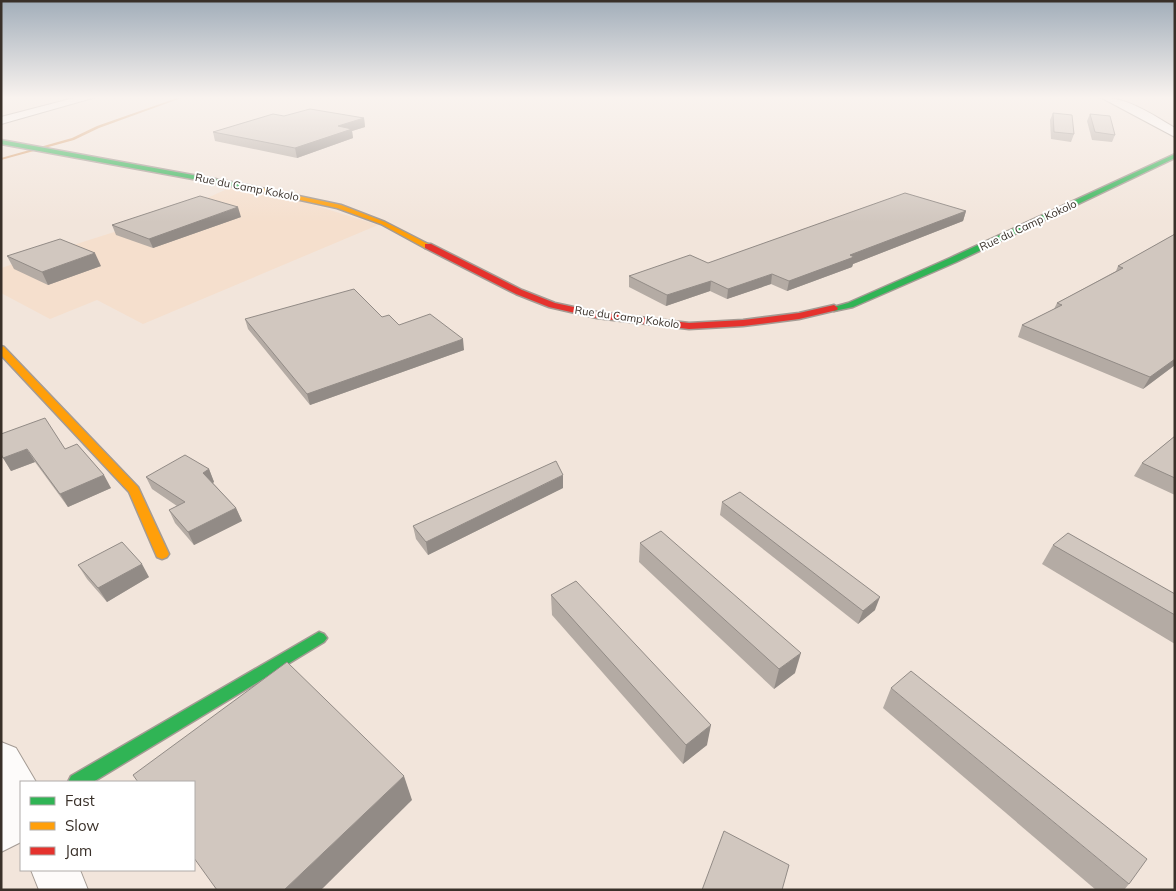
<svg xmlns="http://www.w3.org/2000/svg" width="1176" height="891" font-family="Mulish,sans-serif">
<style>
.built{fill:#f5dfcd}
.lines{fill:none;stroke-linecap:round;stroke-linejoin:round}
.stream{fill:#daa575;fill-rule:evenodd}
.street-casing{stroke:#a49b94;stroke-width:2}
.fast-casing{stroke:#a49b94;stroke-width:3}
.slow-casing{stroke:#a49b94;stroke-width:3}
.jam-casing{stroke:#a49b94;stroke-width:3}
.street{fill:#fdfbfa;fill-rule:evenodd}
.fast{fill:#30b455;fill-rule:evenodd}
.slow{fill:#ff9f0a;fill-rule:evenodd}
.jam{fill:#e5322d;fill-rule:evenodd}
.wall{fill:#b4aba4}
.shaded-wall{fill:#928b86}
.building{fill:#d1c7bf;stroke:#928b86}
.labels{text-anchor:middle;stroke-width:4;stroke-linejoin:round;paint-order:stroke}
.far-street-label{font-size:11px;fill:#393029;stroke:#fff}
</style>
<rect width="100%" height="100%" fill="#f2e5db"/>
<!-- built -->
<polygon class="built" points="236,185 291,198 378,225 143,324 97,300 50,319 1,293 1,268 174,213"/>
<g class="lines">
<!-- stream -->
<polygon class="stream" points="180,97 184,97 99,128 74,140 1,160 1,158 72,138 97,126"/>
<!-- street casing -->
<g class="street-casing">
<g id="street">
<polygon points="78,97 96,97 1,124 1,117"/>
<path d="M1100 97C1126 97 1152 114 1175 128V137Z"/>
<polygon points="1,742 16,748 36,782 21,782 21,842 1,852"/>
<polygon points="31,870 80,870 88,890 39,890"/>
</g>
</g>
<!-- fast casing -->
<g class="fast-casing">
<g id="fast">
<polygon points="1,140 242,184 245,186 242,188 1,144"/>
<polygon points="1175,154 1175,158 956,262 853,307 834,311 830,308 848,303 950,258"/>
<polygon points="319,632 324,634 327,638 324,642 93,782 68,782 71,776"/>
</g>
</g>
<!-- slow casing -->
<g class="slow-casing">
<g id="slow">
<polygon points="242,184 341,205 385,222 432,246 425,248 381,224 337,208 240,187 239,186"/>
<polygon points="1,346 4,347 138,487 169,554 167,557 162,559 157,557 129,492 1,355"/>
</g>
</g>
<!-- jam casing -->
<g class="jam-casing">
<polygon id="jam" points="425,244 431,244 522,290 555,303 597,312 689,323 743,320 799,313 834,305 838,308 837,310 799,319 743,326 689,329 597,318 549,307 516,294 425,248"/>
</g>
<!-- street -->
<use href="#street" class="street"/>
<!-- fast -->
<use href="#fast" class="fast"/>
<!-- slow -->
<use href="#slow" class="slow"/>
<!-- jam -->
<use href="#jam" class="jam"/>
</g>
<!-- wall -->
<g class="wall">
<polygon points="1053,113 1074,134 1071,142 1051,139 1050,120"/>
<polygon points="1090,114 1115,135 1112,142 1092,140 1087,121"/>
<polygon points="284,116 364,118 365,127 352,131 353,138 297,158 215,141 213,132"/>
<polygon points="966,211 963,221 853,264 852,267 787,291 771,284 727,299 710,291 666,306 629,287 629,276 708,263"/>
<polygon points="241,217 153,248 116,235 112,225"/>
<polygon points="1175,234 1175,365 1143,389 1018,337 1022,325 1054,309 1057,303 1116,271 1118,266"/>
<polygon points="7,256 101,266 48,285 14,269"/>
<polygon points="382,317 399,325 464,350 310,405 248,329 245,319"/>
<polygon points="1175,436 1175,495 1134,476 1142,463"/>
<polygon points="65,449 111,488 68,507 35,462 11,471 1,454"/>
<polygon points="209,469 214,482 213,483 236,508 242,521 194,545 175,523 169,510 177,506 152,489 146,477"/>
<polygon points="563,488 428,555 416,539 413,526"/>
<polygon points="722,502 875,610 858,624 720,515"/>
<polygon points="640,543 795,673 774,689 639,562"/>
<polygon points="1053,545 1175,594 1175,644 1042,564"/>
<polygon points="78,565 149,577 107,602 87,579"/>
<polygon points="551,595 707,745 683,764 552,615"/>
<polygon points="891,688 1129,884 1124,890 1096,890 883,708"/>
</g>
<!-- shaded-wall -->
<g class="shaded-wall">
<polygon points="364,118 365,127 352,131 353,138 297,158 295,148 338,126"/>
<polygon points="238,207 241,217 153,248 149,239"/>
<polygon points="966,211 963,221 853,264 852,267 787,291 789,281 850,255"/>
<polygon points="95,253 101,266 48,285 42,272"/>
<polygon points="772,274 771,284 727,299 728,289"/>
<polygon points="711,281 710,291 666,306 667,295"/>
<polygon points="463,339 464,350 310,405 307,394"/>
<polygon points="1175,359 1175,365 1143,389 1150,377"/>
<polygon points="27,449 35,462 11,471 3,458"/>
<polygon points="209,469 214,482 208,486 203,473"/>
<polygon points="104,475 111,488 68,507 60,494"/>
<polygon points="563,475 563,488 428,555 426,542"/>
<polygon points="236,508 242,521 194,545 188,532"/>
<polygon points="142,564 149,577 107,602 98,588"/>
<polygon points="880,597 875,610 858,624 863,611"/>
<polygon points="801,653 795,673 774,689 779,669"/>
<polygon points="711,725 707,745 683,764 686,745"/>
<polygon points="404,776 412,800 321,890 284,890"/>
</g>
<!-- building -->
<g class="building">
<polygon points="310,109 364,118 338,126 352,129 295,148 213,132 273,114 284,116"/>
<polygon points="1053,113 1072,115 1074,134 1054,132"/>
<polygon points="1090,114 1110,116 1115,135 1095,132"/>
<polygon points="905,193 966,211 850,255 854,257 789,281 772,274 728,289 711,281 667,295 629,276 690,255 708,263"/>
<polygon points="200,196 238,207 149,239 112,225"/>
<polygon points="1175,234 1175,359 1150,377 1022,325 1062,305 1057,303 1123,268 1118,266"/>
<polygon points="60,239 95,253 42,272 7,256"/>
<polygon points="354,289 382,317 389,315 399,325 430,314 463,339 307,394 245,319"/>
<polygon points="45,418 65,449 77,444 104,475 60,494 27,449 3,458 1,454 1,434"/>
<polygon points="1175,436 1175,478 1142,463"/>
<polygon points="185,455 209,469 203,473 236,508 188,532 169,510 185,502 146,477"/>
<polygon points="556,461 563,475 426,542 413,526"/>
<polygon points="740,492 880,597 863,611 722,502"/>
<polygon points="661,531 801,653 779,669 640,543"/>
<polygon points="1068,533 1175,594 1175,615 1053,545"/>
<polygon points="122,542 142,564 98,588 78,565"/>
<polygon points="576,581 711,725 686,745 551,595"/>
<polygon points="287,662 404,776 284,890 217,890 194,858 194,782 138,782 133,775"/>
<polygon points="911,671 1147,859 1129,884 891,688"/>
<polygon points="724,831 789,865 782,890 702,890"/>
</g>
<!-- sky -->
<linearGradient id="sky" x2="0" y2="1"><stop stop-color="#a2aeba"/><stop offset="0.44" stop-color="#f9f3ef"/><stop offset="1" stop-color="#f9f3ef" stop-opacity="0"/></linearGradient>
<rect width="1176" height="222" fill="url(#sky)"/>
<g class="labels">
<!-- far-street labels -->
<g class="far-street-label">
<text transform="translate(247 187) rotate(11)" y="4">Rue du Camp Kokolo</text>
<text transform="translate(1028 225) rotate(-25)" y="4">Rue du Camp Kokolo</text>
<text transform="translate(627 317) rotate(8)" y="4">Rue du Camp Kokolo</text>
</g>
</g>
<!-- border -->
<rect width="1176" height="891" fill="none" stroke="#393029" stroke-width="5"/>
<!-- legend -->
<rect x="20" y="781" width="175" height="90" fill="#ffffff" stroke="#b0aca9"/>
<rect x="30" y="797" width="25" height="8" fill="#30b455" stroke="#b0aca9"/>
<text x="65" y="806" font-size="15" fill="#393029">Fast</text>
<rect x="30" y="822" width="25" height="8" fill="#ff9f0a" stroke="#b0aca9"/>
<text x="65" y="831" font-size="15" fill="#393029">Slow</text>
<rect x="30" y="847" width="25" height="8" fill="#e5322d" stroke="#b0aca9"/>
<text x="65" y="856" font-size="15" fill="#393029">Jam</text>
</svg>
